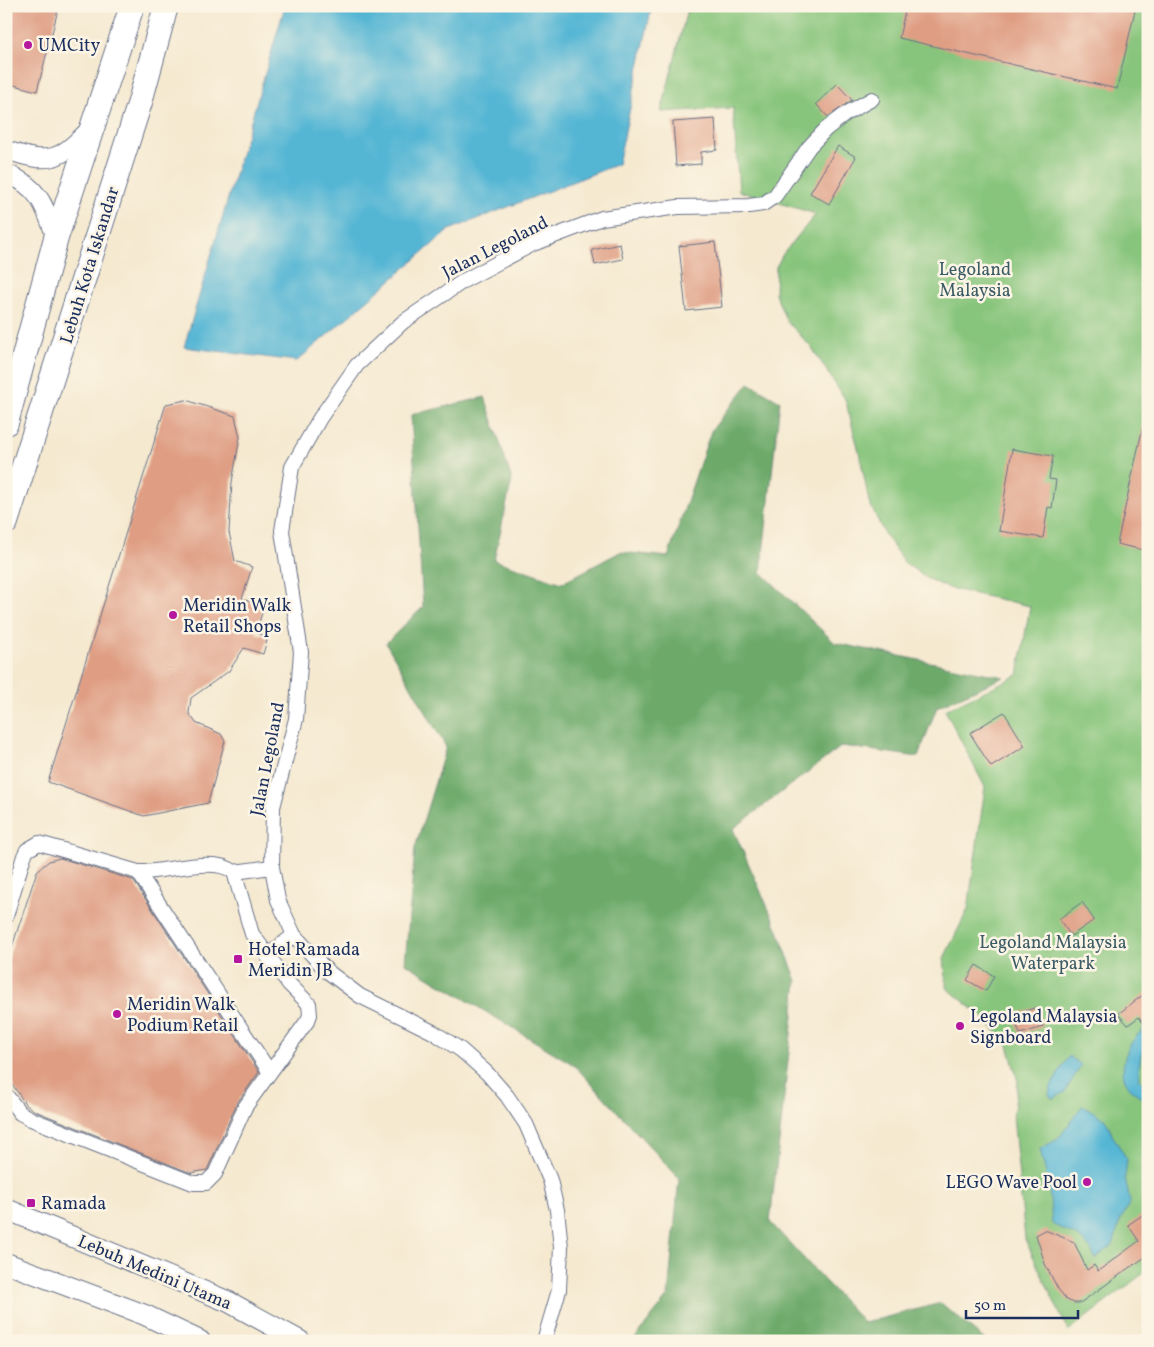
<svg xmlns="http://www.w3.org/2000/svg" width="1154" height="1347" font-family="Vollkorn,serif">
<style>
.green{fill:#87c57b;stroke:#517a6c}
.forest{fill:#6daa6b;stroke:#446c64}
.water{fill:#55b6d4;stroke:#387299}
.building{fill:#df9e84}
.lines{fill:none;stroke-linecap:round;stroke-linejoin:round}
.minor-casing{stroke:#677086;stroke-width:16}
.tertiary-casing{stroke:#677086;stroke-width:20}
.secondary-casing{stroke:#677086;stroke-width:22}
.trunk-casing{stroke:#677086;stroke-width:26}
.minor{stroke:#fff;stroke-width:14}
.tertiary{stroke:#fff;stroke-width:18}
.secondary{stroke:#fff;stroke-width:20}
.trunk{stroke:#fff;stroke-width:24}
.poi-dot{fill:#b5179e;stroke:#fcf5e5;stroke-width:2}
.labels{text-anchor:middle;stroke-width:5;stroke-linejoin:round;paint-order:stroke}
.poi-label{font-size:18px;fill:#1b2f5e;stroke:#fcf5e5;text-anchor:start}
.street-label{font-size:18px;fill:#1b2f5e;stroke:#fcf5e5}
.park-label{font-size:18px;fill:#3b5c67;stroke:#fcf5e5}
</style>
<rect width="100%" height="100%" fill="#fcf5e5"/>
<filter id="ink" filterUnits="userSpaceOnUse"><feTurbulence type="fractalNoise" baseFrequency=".02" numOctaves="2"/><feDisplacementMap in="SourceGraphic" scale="10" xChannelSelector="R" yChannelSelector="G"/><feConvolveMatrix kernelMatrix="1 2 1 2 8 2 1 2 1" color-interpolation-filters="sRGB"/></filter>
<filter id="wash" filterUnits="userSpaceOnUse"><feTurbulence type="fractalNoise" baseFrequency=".0096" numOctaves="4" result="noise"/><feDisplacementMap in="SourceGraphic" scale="20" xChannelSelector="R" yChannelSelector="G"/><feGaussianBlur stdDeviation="1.12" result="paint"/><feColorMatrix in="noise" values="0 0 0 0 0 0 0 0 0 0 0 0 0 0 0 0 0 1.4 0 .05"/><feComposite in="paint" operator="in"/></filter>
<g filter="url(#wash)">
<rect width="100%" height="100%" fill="#f5e9d0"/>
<!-- green -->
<polygon class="green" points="688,6 1148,6 1148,1270 1068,1331 1025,1239 1013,1116 1018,1082 1008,1045 983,1017 947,988 944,958 968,909 985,787 945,710 1018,675 1030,606 948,588 926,578 904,562 885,535 869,502 859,451 845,399 812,348 786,320 775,293 776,267 783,254 816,214 739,191 733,108 661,112"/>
<!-- forest -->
<polygon class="forest" points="749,383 780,401 761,572 835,643 1004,677 937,707 918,757 842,746 733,829 777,928 797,981 770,1222 864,1323 941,1303 986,1341 633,1341 668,1296 679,1178 574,1065 405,963 415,848 446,747 386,643 423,607 411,415 485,397 512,480 494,560 562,583 620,552 668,557 711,431"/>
<!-- water -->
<g class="water">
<polygon points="285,6 652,6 618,164 449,230 297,361 184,347"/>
<path d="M1148 1027V1046L1141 1055 1139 1067 1140 1080 1148 1089V1102C1139 1096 1127 1088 1124 1077 1120 1059 1132 1035 1148 1027Z"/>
<polygon points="1069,1056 1081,1065 1065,1092 1053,1099 1049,1095 1050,1088"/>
<path d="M1083 1105 1104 1119 1109 1126 1112 1135 1127 1159 1125 1178 1130 1202 1120 1221 1113 1245 1095 1259C1089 1238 1069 1233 1052 1224L1049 1186 1040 1149 1058 1139Z"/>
</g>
<g id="blocks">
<!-- building -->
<g class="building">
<polygon points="6,6 59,6 37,91 6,83"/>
<polygon points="906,6 1136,6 1117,89 899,38"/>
<polygon points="837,84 852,100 828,117 816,104"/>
<polygon points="715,119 717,150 701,152 701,164 676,166 673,122"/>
<polygon points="838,146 856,157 829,204 810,193"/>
<polygon points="715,242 722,307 686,311 679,246"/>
<polygon points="620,244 623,259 595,265 592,250"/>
<polygon points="186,400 235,416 240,437 232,482 229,532 235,561 252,567 242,599 264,606 256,633 268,637 263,654 244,648 229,671 191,698 189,713 196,723 221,734 225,741 208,803 144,816 48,782 166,404"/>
<polygon points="1143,426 1148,426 1148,551 1117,544"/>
<polygon points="1012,449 1053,456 1049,479 1056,480 1052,508 1048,507 1043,538 999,531"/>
<polygon points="1004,712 1025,746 991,767 970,733"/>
<polygon points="60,858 133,880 259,1072 237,1103 207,1170 191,1173 35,1111 26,1105 6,1075 6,965 37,871 49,861"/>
<polygon points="1082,902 1094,920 1071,936 1059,919"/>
<polygon points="976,965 994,976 986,991 967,980"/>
<polygon points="1148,991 1148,1030 1139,1017 1128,1025 1118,1014"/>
<polygon points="1037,1007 1043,1027 1020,1034 1013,1015"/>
<polygon points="1148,1211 1148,1255 1080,1303 1074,1303 1067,1300 1058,1289 1045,1264 1036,1235 1045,1230 1074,1242 1087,1270 1094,1265 1098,1271 1139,1241 1128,1225"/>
</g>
</g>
</g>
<g filter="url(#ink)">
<use href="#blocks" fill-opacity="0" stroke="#677086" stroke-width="1"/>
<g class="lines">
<!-- minor casing -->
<g class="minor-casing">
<g id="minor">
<polyline points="138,872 269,1071"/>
<polyline points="234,872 272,867"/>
<path d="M6 916 24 856 27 850 39 843 138 872C165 873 214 855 234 872L252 934 289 984 309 1004 310 1015 308 1020 245 1107 215 1174 206 1183H193L31 1119 20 1113 6 1095"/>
<polyline points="267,956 294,935"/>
<polyline points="544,1341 559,1290 561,1247 557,1210 550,1180 526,1124 507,1096 487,1073 461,1050 433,1032 360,996 327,971 294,935 278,900 272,867 273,807 296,719 301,652 282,531 292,467 320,418 357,365 403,322 465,280 533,244 602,218 678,207 749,206 763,204 775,196 809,147 826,129 847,113 872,99"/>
</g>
</g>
<!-- tertiary casing -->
<g class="tertiary-casing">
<g id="tertiary">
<path d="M6 150C51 165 58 161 91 128"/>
<path d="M6 173C40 187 45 207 56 238"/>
</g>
</g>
<!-- secondary casing -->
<g class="secondary-casing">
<g id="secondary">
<polyline points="6,1209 229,1302 300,1341"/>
<polyline points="6,1263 145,1315 200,1341"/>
</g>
</g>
<!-- trunk casing -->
<g class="trunk-casing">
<g id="trunk">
<polyline points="6,423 56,238 132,6"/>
<polyline points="6,522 140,102 166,6"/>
</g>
</g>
<!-- minor -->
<use href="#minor" class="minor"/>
<!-- tertiary -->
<use href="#tertiary" class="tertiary"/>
<!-- secondary -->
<use href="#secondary" class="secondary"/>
<!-- trunk -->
<use href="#trunk" class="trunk"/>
</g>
</g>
<!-- markers -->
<g class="poi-dot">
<circle cx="28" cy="45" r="5"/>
<circle cx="173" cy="615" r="5"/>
<rect x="233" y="954" width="10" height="10" rx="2.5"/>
<circle cx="117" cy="1014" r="5"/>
<circle cx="960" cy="1026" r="5"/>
<circle cx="1087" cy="1182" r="5"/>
<rect x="26" y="1198" width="10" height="10" rx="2.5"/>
</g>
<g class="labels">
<!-- poi labels -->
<g class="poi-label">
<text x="38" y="51">UMCity</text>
<text x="183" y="611">Meridin Walk<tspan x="183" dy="21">Retail Shops</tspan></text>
<text x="248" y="955">Hotel Ramada<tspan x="248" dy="21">Meridin JB</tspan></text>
<text x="127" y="1010">Meridin Walk<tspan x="127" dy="21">Podium Retail</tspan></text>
<text x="970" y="1022">Legoland Malaysia<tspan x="970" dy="21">Signboard</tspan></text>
<text x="1077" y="1188" text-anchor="end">LEGO Wave Pool</text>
<text x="41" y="1209">Ramada</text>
</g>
<!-- street labels -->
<g class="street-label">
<text transform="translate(495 247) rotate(-27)" y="6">Jalan Legoland</text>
<text transform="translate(89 265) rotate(-73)" y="6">Lebuh Kota Iskandar</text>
<text transform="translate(267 759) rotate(-79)" y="6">Jalan Legoland</text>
<text transform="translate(155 1272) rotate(23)" y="6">Lebuh Medini Utama</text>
</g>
<!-- park labels -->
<g class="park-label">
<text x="975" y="275">Legoland<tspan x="975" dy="21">Malaysia</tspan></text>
<text x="1053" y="948">Legoland Malaysia<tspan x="1053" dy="21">Waterpark</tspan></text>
</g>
</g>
<!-- margin -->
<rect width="1154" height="1347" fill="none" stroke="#fcf5e5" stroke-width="25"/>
<!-- scale -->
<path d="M966 1310v8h112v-8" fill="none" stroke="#1b2f5e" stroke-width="2.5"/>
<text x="974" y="1310" font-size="15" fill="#1b2f5e" stroke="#fcf5e5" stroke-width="4" paint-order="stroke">50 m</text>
</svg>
